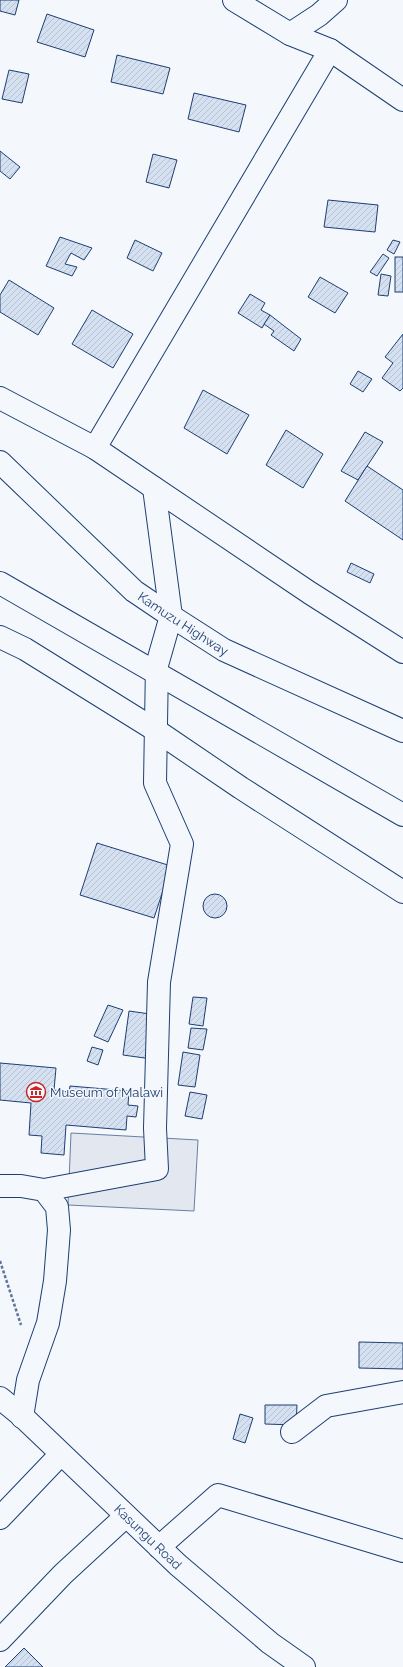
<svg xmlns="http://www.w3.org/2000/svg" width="403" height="1667" font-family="Raleway,sans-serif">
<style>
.parking{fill:#e3e8f0;stroke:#687fa3}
.building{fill:url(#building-hatch);stroke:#1d3f73}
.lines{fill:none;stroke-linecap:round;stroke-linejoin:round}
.minor-casing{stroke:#1d3f73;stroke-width:24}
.highway-casing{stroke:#1d3f73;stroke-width:24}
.path{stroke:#5e769c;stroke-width:2.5;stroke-dasharray:3 2;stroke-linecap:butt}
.minor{stroke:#f4f7fb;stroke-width:22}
.highway{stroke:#f4f7fb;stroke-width:22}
.labels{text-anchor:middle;stroke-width:3;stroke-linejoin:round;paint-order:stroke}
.street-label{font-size:13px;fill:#1d3f73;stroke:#f4f7fb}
.poi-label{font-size:13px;fill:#1d3f73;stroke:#f4f7fb;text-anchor:start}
</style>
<defs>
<pattern id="building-hatch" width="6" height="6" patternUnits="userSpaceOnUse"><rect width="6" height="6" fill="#d5e0f0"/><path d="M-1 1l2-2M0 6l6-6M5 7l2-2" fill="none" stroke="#b6c1d1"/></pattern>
</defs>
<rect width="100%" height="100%" fill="#f4f7fb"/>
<!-- parking -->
<polygon class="parking" points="71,1133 198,1140 194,1211 68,1205"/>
<!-- building -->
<g class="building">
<polygon points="0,0 19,0 15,15 0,11"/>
<polygon points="47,14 94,30 85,57 37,42"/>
<polygon points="117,55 170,68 163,94 111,82"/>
<polygon points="9,70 29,74 22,103 2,99"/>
<polygon points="194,93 246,105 239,132 188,119"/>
<polygon points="0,151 20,167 10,179 0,171"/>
<polygon points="153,154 177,160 169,188 146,182"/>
<polygon points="328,200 378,205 375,232 324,227"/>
<polygon points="60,237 92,248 84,260 71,253 65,264 77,267 72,276 46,266"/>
<polygon points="135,240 162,253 153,271 127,258"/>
<polygon points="393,240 400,242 394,254 387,250"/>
<polygon points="383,254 389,258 377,276 370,272"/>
<rect x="395" y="257" width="8" height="35"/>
<polygon points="381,274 391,276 388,296 378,295"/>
<polygon points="320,277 348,293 335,313 308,297"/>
<polygon points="9,280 54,308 38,335 0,312 0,295"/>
<polygon points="250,294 265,303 261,310 270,315 262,328 238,313"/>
<polygon points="92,310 133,334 113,368 72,344"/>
<polygon points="270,315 301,339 294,351 271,335 274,331 264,324"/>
<polygon points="403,334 403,388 400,391 382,378 393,363 385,357"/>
<polygon points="358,371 372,379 363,392 350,384"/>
<polygon points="203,390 249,415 227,454 184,428"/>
<polygon points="286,430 323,454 303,488 266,465"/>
<polygon points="365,432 383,442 358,480 341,471"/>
<polygon points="367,466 403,490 403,540 345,501"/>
<polygon points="351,563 374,574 370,583 347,572"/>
<polygon points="97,843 171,866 154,918 80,895"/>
<circle cx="215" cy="906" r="12"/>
<polygon points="193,997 207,998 203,1026 189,1024"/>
<polygon points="108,1005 123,1010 108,1042 94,1036"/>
<polygon points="129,1011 157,1015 152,1059 123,1055"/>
<polygon points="191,1028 207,1029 203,1050 188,1048"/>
<polygon points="92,1047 103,1050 98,1065 87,1061"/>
<polygon points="183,1052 200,1055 195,1087 178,1085"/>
<polygon points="0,1063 56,1068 54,1090 69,1092 70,1086 129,1091 128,1105 138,1106 136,1117 127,1116 126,1130 66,1125 64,1155 41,1153 42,1136 29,1135 31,1103 0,1100"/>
<polygon points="190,1092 207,1095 202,1119 185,1116"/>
<polygon points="359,1342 403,1343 403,1369 359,1368"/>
<polygon points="265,1405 297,1405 296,1425 265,1424"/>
<polygon points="240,1414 253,1418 245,1443 233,1439"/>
<polygon points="24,1648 43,1667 5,1667"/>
</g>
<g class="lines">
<!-- minor casing -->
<g class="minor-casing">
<g id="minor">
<polyline points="234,0 290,34 330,50 403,100"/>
<polyline points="290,34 319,15 336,0"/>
<polyline points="0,398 95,448 310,593 403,652"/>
<polyline points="95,448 330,50"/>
<polyline points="0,637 25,649 157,731 241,788 403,892"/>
<polyline points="0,1186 21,1186 44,1190 57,1207 59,1230 55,1281 48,1323 28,1380 22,1417"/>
<polyline points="44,1190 157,1169 155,1128 159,982 182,844 155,783 157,665 171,616 154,488"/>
<path id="s1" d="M0 1398 22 1416 178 1565 270 1643 304 1667"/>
<polyline points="292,1432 326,1406 403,1392"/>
<polyline points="0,1518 61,1454"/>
<polyline points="159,1547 218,1495 403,1551"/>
<polyline points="0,1640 63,1574 126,1516"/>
</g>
</g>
<!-- highway casing -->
<g class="highway-casing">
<g id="highway">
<path id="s2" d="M0 462 134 591 171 616 224 650 403 731"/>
<polyline points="0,583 403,815"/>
</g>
</g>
<!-- path -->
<polyline class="path" points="0,1261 21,1325"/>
<!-- minor -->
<use href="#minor" class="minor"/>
<!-- highway -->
<use href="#highway" class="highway"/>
</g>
<!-- icons -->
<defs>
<g id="museum-ring" transform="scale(1)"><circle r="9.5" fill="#f4f7fb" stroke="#c62828" stroke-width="1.5"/><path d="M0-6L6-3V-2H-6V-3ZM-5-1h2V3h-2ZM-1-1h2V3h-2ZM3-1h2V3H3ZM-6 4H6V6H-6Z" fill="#c62828"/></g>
</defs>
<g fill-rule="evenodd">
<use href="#museum-ring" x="36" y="1092"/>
</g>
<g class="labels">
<!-- street labels -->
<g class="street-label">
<text dy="5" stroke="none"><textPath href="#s2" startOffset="245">Kamuzu Highway</textPath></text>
<text dy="5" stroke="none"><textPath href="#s1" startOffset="203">Kasungu Road</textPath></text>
</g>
<!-- poi labels -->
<g class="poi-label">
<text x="50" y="1097">Museum of Malawi</text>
</g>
</g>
</svg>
